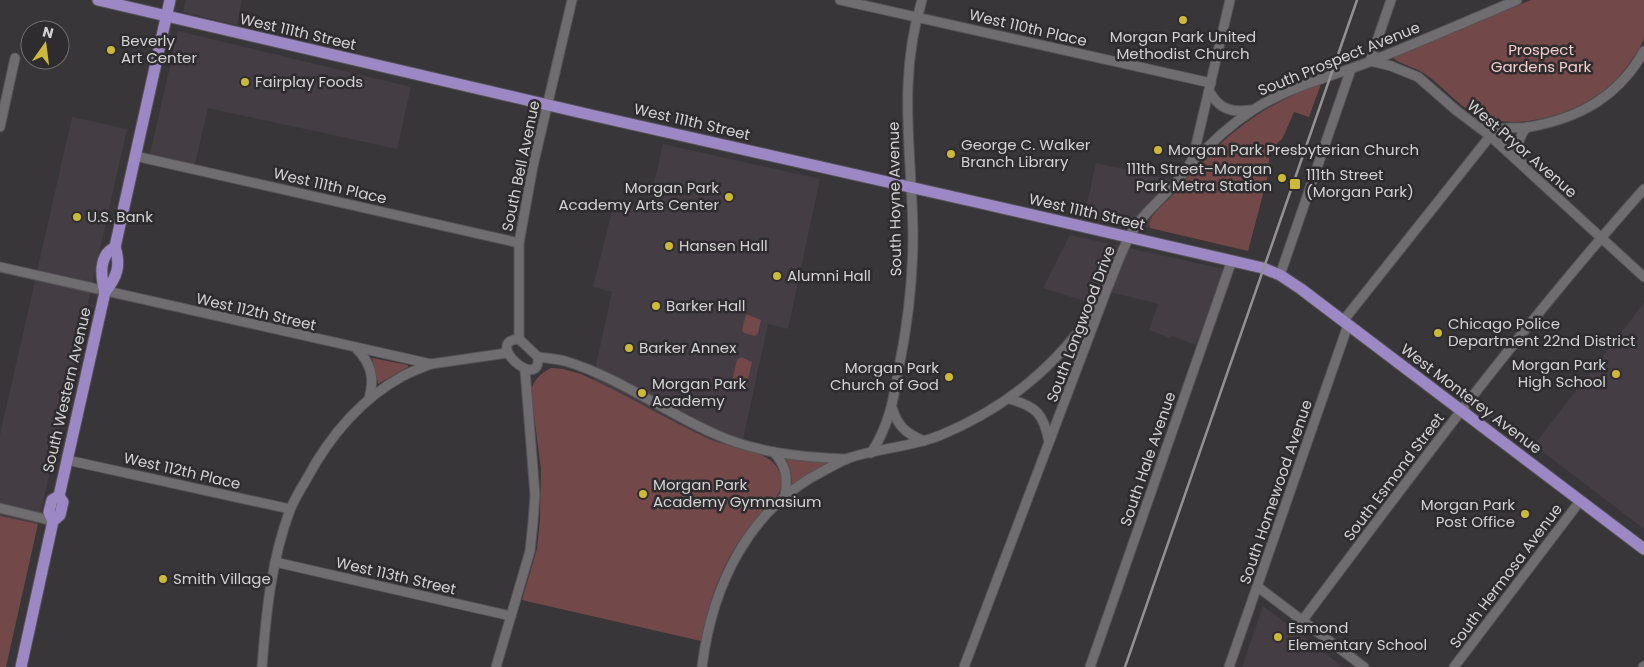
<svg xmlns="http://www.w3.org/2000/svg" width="1644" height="667" font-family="Poppins,sans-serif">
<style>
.built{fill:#443d44}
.green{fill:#724849}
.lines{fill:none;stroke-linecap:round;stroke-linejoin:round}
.minor-casing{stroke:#555356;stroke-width:11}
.major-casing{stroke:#555356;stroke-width:13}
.minor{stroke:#706d70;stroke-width:9}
.major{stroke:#9c88c5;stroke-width:11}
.rail{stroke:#939193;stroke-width:2.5}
.poi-dot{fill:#cdb938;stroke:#2e2c2e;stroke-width:2}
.labels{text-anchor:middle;stroke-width:5;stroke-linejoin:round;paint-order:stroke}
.street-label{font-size:15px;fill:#d3d2d3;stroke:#2e2c2e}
.poi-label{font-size:15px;fill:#d3d2d3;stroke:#2e2c2e;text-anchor:start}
.park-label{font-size:15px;fill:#f4cdcc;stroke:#2e2c2e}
</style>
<rect width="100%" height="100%" fill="#383638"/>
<!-- built -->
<g class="built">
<polygon points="186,0 242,0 237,25 183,12"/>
<polygon points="178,31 411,87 397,149 208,108 194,168 149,158"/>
<polygon points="72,117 127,129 38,524 0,516 0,435"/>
<polygon points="663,144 820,179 788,329 768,324 741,449 763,455 774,463 780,475 780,490 740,540 727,560 710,599 701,641 522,600 537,549 540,521 541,469 532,399 532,387 540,375 551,368 563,369 593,379 612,292 593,287 614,203 648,210"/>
<polygon points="1096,163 1182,182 1149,226 1150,228 1084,216"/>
<polygon points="1070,235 1224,269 1196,345 1172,336 1170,338 1149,330 1158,304 1106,291 1097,305 1043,288"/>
<polygon points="1644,303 1644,529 1534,445"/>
<polygon points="1263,606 1343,667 1242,667"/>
</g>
<!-- green -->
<g class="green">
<path d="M1531 0H1644C1644 12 1644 27 1644 38 1642 45 1637 52 1633 58 1626 68 1618 79 1608 87 1578 113 1521 131 1483 117 1461 110 1446 89 1428 76 1418 68 1405 66 1394 59V55L1397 54Z"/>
<path d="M1321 84 1309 117 1294 112 1285 133 1282 139 1272 148 1270 153 1267 179 1248 251 1150 228C1147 216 1163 206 1170 198 1215 144 1253 108 1321 84Z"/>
<polygon points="746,314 761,320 758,333 755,336 744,333 742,330"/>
<polygon points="741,357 752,362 747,385 744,388 733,385 732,381 737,360"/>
<polygon points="372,358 408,365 408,367 378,384"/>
<path d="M551 368 563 369 581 374C625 394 666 419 709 439 727 447 756 449 770 460 779 466 784 479 780 490 777 500 748 528 740 540 718 572 709 604 701 641L522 600 537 549 540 521 541 469 531 392C533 380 540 374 551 368Z"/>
<polygon points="786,458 827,461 827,463 794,484 792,483 791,473"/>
<polygon points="0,516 38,524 6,667 0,667"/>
</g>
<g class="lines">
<!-- minor casing -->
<g class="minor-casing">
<g id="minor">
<polyline points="840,0 1211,83"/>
<polyline points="1391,0 1370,61 1391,66 1418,77 1457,111 1489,135 1644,277"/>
<path d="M1209 91C1219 109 1231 113 1251 110"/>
<polyline points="0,127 15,58"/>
<polyline points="135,156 519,243"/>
<path d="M1193 163C1210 143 1230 125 1253 110 1288 87 1330 77 1369 62 1419 42 1468 21 1517 0"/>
<path d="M1522 163C1515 151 1518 137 1527 127"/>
<polyline points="0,267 431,364 507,353"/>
<polyline points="1280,275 1351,69"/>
<path d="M1343 321 1495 130C1507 126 1518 129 1529 127 1580 118 1619 96 1644 51"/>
<polyline points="519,339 519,243 533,166 572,0"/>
<path d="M519 339 538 357C541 393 482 341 519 339Z"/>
<path d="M356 348C371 363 375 378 369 398"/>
<path d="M538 357C547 358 556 359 565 361 618 377 665 412 715 434 756 453 802 457 846 459"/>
<path d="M1009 399C1036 406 1044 414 1049 442"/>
<path d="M892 408C898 426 905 433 924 441"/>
<path d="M774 452C786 466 788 477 785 495"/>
<path d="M871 453C889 426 894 398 899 367 908 323 913 279 913 234 912 153 897 80 922 0"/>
<polyline points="67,460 290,509"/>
<polyline points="0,508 53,521"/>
<polyline points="275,562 511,616"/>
<polyline points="1258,587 1364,667"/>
<path d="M1302 621C1412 474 1522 326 1644 189"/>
<path d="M262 667C266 614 271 561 290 510 294 500 300 490 306 480 329 437 359 400 403 376 412 371 422 368 431 364"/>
<polyline points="496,667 530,551 533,522 535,495 525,370"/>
<path d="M702 667C712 585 749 508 825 470 833 466 841 461 849 458 879 448 912 447 941 435 1008 407 1056 366 1097 307"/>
<path d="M964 667 1107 289C1116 268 1124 242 1138 223 1156 200 1180 184 1193 158L1230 0"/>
<polyline points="1090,667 1232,260"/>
<polyline points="1229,667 1348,325"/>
<polyline points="1454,667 1580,501"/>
<polyline points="1643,667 1644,666"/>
</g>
</g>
<!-- major casing -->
<g class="major-casing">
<g id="major">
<polyline points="98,0 591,115 976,202 1263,268 1280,275 1301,289 1644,549"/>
<path d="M105 292C102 281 99 266 106 255 107 252 112 249 115 247"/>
<path d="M53 521 49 512 52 500 59 496 105 292C117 277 121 266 115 247L170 0"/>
<polyline points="21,667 53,521 60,515 63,502 59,496"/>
</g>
</g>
<!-- minor -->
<use href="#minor" class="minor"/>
<!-- major -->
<use href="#major" class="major"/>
<!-- rail -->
<polyline class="rail" points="1125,667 1357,0"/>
</g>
<!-- markers -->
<g class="poi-dot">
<circle cx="1183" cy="20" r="5"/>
<circle cx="111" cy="50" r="5"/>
<circle cx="245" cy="82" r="5"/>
<circle cx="1158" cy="150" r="5"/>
<circle cx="951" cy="154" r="5"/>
<circle cx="1282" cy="178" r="5"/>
<rect x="1289" y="178" width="12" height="12" rx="2.5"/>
<circle cx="729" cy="197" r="5"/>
<circle cx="77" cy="217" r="5"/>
<circle cx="669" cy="246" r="5"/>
<circle cx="777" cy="276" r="5"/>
<circle cx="656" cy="306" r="5"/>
<circle cx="1438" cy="333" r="5"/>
<circle cx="629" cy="348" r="5"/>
<circle cx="1616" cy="374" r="5"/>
<circle cx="949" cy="377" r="5"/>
<circle cx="642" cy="393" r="5"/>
<circle cx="643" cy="494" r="5"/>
<circle cx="1525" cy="514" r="5"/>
<circle cx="163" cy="579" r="5"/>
<circle cx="1278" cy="637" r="5"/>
</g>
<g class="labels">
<!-- street labels -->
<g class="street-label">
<text transform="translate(1028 28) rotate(13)" y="5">West 110th Place</text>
<text transform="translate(298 32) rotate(13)" y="5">West 111th Street</text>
<text transform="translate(1339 59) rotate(-22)" y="5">South Prospect Avenue</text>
<text transform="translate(692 122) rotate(13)" y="5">West 111th Street</text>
<text transform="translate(1522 149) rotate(41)" y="5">West Pryor Avenue</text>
<text transform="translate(521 166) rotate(-78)" y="5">South Bell Avenue</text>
<text transform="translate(330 186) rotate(13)" y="5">West 111th Place</text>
<text transform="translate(895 199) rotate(-91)" y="5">South Hoyne Avenue</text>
<text transform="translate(1087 212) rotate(13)" y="5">West 111th Street</text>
<text transform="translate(256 312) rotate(13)" y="5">West 112th Street</text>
<text transform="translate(1081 324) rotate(-69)" y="5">South Longwood Drive</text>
<text transform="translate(67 390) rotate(-77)" y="5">South Western Avenue</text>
<text transform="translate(1471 399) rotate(37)" y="5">West Monterey Avenue</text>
<text transform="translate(1148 459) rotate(-71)" y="5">South Hale Avenue</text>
<text transform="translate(182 471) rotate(13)" y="5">West 112th Place</text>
<text transform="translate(1394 477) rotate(-53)" y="5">South Esmond Street</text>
<text transform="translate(1276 492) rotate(-71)" y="5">South Homewood Avenue</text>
<text transform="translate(396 576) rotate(13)" y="5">West 113th Street</text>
<text transform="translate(1506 576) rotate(-53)" y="5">South Hermosa Avenue</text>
</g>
<!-- poi labels -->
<g class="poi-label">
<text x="1183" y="42" text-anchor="middle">Morgan Park United<tspan x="1183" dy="17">Methodist Church</tspan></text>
<text x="121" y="46">Beverly<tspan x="121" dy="17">Art Center</tspan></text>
<text x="255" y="87">Fairplay Foods</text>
<text x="961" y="150">George C. Walker<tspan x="961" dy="17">Branch Library</tspan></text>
<text x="1168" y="155">Morgan Park Presbyterian Church</text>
<text x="1272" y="174" text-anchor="end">111th Street–Morgan<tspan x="1272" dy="17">Park Metra Station</tspan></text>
<text x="1306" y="180">111th Street<tspan x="1306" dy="17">(Morgan Park)</tspan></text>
<text x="719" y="193" text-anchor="end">Morgan Park<tspan x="719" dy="17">Academy Arts Center</tspan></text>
<text x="87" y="222">U.S. Bank</text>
<text x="679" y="251">Hansen Hall</text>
<text x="787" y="281">Alumni Hall</text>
<text x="666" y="311">Barker Hall</text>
<text x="1448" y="329">Chicago Police<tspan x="1448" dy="17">Department 22nd District</tspan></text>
<text x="639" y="353">Barker Annex</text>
<text x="1606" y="370" text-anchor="end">Morgan Park<tspan x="1606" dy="17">High School</tspan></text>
<text x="939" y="373" text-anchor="end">Morgan Park<tspan x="939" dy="17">Church of God</tspan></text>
<text x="652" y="389">Morgan Park<tspan x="652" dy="17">Academy</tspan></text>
<text x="653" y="490">Morgan Park<tspan x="653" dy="17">Academy Gymnasium</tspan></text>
<text x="1515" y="510" text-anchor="end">Morgan Park<tspan x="1515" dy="17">Post Office</tspan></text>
<text x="173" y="584">Smith Village</text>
<text x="1288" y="633">Esmond<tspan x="1288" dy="17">Elementary School</tspan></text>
</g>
<!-- park labels -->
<g class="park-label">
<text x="1541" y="55">Prospect<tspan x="1541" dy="17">Gardens Park</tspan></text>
</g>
</g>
<!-- north arrow -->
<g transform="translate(45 45) rotate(14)"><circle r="24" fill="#2e2c2e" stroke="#706e70"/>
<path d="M0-4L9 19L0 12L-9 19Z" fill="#cdb938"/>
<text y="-8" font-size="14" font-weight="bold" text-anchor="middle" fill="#d3d2d3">N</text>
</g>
</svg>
